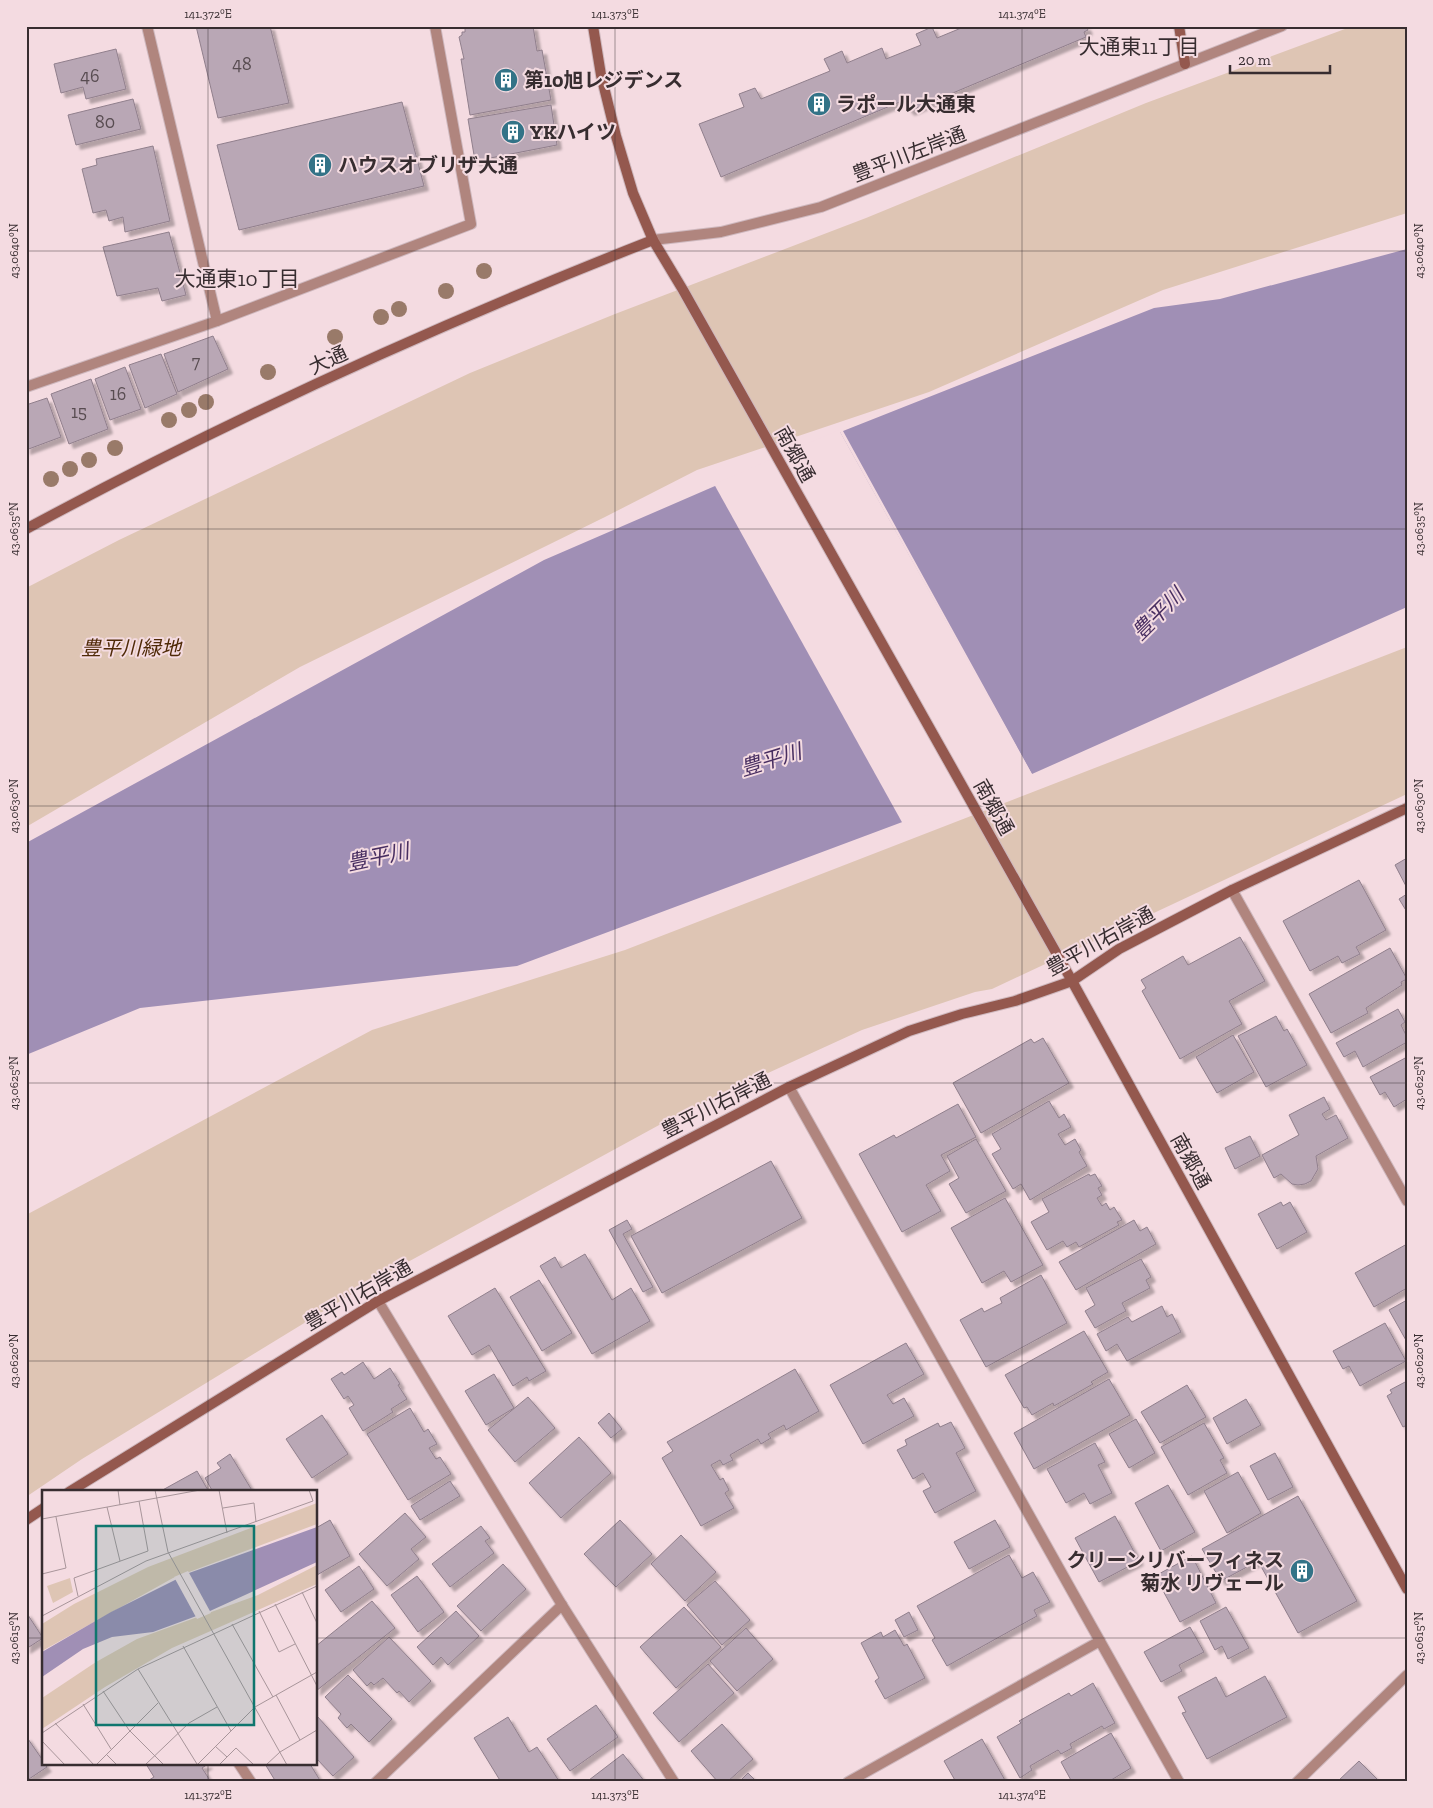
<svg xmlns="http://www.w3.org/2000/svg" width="1433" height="1808" font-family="'Zilla Slab','Noto Sans JP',serif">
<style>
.green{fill:#dec5b4}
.water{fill:#a08fb5}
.pier{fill:#f4dbe1}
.building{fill:#b9a7b5;stroke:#907f8c;filter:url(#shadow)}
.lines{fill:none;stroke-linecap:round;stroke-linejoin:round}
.street-casing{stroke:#ceb8be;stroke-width:12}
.secondary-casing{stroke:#ceb8be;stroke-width:12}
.street{stroke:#b0857e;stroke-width:10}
.secondary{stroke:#94584e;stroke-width:10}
.tree{fill:#997a69}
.ticks{fill:none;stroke:#372d30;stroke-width:1;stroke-opacity:0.45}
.labels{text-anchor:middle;stroke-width:4;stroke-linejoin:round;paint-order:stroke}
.number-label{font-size:18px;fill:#584c51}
.poi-label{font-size:20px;font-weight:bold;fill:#372d30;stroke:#f4dbe1;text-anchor:start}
.street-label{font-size:20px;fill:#372d30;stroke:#f4dbe1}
.park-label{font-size:20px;font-style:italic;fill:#4f2a07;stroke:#f4dbe1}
.neighbourhood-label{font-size:21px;fill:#372d30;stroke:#f4dbe1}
.water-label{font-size:21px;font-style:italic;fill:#482e61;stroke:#f4dbe1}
.inset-road{fill:none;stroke:#a8959a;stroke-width:1}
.view{fill:#0f766e;fill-opacity:0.15;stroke:#0f766e;stroke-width:2.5}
.inset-edge{fill:none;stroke:#372d30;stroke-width:2.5}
.neatline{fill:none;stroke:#372d30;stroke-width:2}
.ticks-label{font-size:12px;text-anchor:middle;fill:#372d30}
</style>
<defs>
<filter id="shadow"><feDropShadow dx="4.5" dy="4.5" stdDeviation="1" flood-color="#0004"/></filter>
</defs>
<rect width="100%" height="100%" fill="#f4dbe1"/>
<!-- green -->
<g class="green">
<polygon points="1353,26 1407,26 1407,213 1163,290 929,392 697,470 605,517 300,667 26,827 26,588 119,540 470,373 615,314 866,218 1146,103"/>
<polygon points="1407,647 1407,794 992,989 975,992 862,1030 683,1112 373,1281 82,1459 26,1497 26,1215 372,1030 625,950"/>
</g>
<!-- water -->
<g class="water">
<polygon points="1407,249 1407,607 1032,774 843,431 1154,308 1220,299"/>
<polygon points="840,432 1031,774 517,966 140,1008 26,1055 26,843 544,560"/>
</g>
<!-- pier -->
<polygon class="pier" points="839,430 1033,776 903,824 714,484"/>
<!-- building -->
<g class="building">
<polygon points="196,26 270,26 289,103 218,118"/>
<polygon points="465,26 533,26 537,51 542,50 551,100 470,115 461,59 464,59 459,37 462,35 462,32 465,32"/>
<polygon points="966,26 1086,26 1088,30 1084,32 1086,37 910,111 902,101 721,177 699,124 744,107 739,94 755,88 761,99 830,71 824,59 842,51 847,63 882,48 886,59 921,45 916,34 932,27 937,38"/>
<polygon points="116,49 126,89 86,99 83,87 61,93 54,64"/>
<polygon points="133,99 141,129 76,145 68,115"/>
<polygon points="402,102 424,186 239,230 217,145"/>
<polygon points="551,105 557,145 475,161 468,119"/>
<polygon points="153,146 170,221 125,232 123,217 109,221 106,210 93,213 82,169 97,165 96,159"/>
<polygon points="169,232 186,295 162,301 158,288 117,296 103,247"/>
<polygon points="213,336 228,369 178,392 164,354"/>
<polygon points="161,354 177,394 145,408 129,365"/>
<polygon points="125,367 141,409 110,420 95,379"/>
<polygon points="91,379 108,429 69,444 51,394"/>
<polygon points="47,398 61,437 26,450 26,405"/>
<polygon points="1407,858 1407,888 1395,865"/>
<polygon points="1359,880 1386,930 1356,947 1360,954 1342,963 1338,956 1310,971 1283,921"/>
<polygon points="1407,894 1407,912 1399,899"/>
<polygon points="1240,937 1265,981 1229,1001 1242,1024 1180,1059 1142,991 1146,988 1141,980 1183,956 1188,965"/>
<polygon points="1390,948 1407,979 1401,982 1402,985 1366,1008 1368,1013 1331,1033 1309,994"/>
<polygon points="1398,1009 1405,1022 1401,1025 1407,1037 1407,1042 1363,1067 1355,1051 1344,1057 1336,1043"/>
<polygon points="1276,1016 1284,1031 1287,1029 1307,1065 1266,1087 1238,1036"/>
<polygon points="1233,1035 1254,1072 1217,1093 1196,1057"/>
<polygon points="1043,1038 1069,1083 981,1133 953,1083 1031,1039 1034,1043"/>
<polygon points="1407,1057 1407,1099 1394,1107 1385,1092 1380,1095 1370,1077"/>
<polygon points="1324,1097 1330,1109 1322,1114 1326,1120 1336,1115 1348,1138 1316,1156 1318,1169 1311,1181 1305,1184 1298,1185 1292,1184 1281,1174 1274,1178 1262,1155 1299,1135 1289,1115"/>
<polygon points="1049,1101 1059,1118 1064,1114 1071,1127 1058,1134 1065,1145 1075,1139 1081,1150 1079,1152 1087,1166 1030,1200 1021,1184 1013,1189 992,1154 1001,1149 992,1134"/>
<polygon points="958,1104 976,1137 941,1155 950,1171 926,1185 941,1211 902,1232 859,1154 894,1135 896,1138"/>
<polygon points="1250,1136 1260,1156 1235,1169 1225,1148"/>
<polygon points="976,1139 1006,1191 966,1213 949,1184 959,1178 947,1156"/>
<polygon points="771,1161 802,1218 662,1293 631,1236"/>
<polygon points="1089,1174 1090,1176 1095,1174 1102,1186 1098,1188 1102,1195 1097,1198 1102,1206 1106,1203 1110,1210 1114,1207 1122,1220 1117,1222 1119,1225 1079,1247 1076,1242 1067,1247 1063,1241 1047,1250 1031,1222 1049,1212 1042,1199"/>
<polygon points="1005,1198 1043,1265 1011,1282 1004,1271 982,1283 951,1228"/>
<polygon points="1281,1202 1283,1206 1290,1202 1307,1232 1277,1249 1258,1214"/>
<polygon points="627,1220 632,1229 623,1234 653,1287 643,1292 609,1230"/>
<polygon points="1134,1220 1140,1231 1147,1227 1156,1244 1076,1290 1059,1262"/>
<polygon points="1407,1244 1407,1288 1374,1307 1355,1273"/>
<polygon points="585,1254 612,1300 631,1288 650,1321 592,1354 540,1266 555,1257 561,1268"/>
<polygon points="1141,1259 1151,1277 1146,1280 1150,1288 1122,1303 1126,1311 1095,1328 1085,1311 1095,1305 1086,1288"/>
<polygon points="1041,1275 1067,1323 986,1367 960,1320 982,1308 984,1312 1002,1303 1000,1298"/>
<polygon points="539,1280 572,1333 542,1351 510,1297"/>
<polygon points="495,1288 546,1371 529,1381 527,1377 513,1386 489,1345 472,1355 448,1316"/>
<polygon points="1407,1300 1407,1342 1389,1310"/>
<polygon points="1162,1306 1167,1317 1172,1314 1181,1332 1127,1361 1117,1344 1106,1351 1097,1334 1128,1317 1132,1322"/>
<polygon points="1385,1323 1406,1361 1360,1386 1349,1366 1343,1369 1333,1351"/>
<polygon points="1084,1331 1108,1372 1091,1382 1093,1384 1054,1406 1053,1403 1032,1415 1027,1407 1024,1408 1005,1375"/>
<polygon points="906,1343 924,1374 887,1395 893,1404 904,1398 914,1416 863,1444 830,1385"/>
<polygon points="363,1362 374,1379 390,1368 400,1384 398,1385 407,1399 391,1409 393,1412 363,1431 349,1408 354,1405 348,1396 344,1399 331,1379 342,1372 344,1375"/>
<polygon points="795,1369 819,1411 786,1430 784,1425 768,1434 771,1438 761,1444 758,1439 730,1455 733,1460 723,1465 720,1460 711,1465 720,1480 723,1478 729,1490 725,1493 734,1508 701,1526 662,1458 673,1451 667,1442"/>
<polygon points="494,1374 514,1408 486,1425 465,1391"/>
<polygon points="1109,1379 1130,1415 1034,1469 1014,1433"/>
<polygon points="1407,1381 1407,1425 1403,1427 1387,1396 1392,1393 1390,1390"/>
<polygon points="1187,1385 1206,1417 1160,1443 1141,1412"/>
<polygon points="528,1397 555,1428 515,1462 488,1430"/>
<polygon points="1246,1399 1261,1425 1227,1444 1213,1418"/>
<polygon points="410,1408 424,1432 428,1429 437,1444 429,1448 436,1459 440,1457 451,1474 408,1500 367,1434"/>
<polygon points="609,1413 622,1429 611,1438 598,1423"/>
<polygon points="322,1415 348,1454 312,1478 286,1439"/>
<polygon points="1136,1419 1155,1453 1129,1468 1109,1434"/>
<polygon points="951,1422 965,1448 956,1453 976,1491 935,1513 923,1491 931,1487 923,1473 913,1479 897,1450 907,1445 905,1440 938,1423 940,1427"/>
<polygon points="1204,1423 1224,1458 1220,1460 1227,1473 1188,1495 1161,1447"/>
<polygon points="579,1437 611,1473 561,1518 529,1483"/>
<polygon points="1095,1443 1105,1462 1098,1465 1112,1493 1090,1504 1084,1493 1066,1503 1047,1469"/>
<polygon points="1275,1453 1293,1487 1268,1500 1250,1466"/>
<polygon points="230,1454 253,1492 213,1492 205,1478 221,1468 217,1463"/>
<polygon points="197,1471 209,1492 159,1492"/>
<polygon points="1238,1472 1261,1513 1227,1533 1204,1491"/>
<polygon points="450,1481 460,1496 420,1520 411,1506"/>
<polygon points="1168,1485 1195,1532 1161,1551 1135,1503"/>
<polygon points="1298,1496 1357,1601 1298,1633 1258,1561 1221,1581 1202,1549"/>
<polygon points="405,1513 426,1537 411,1549 419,1559 387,1586 359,1554"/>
<polygon points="1115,1516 1139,1561 1099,1582 1075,1538"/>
<polygon points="330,1520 350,1556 317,1575 316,1528"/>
<polygon points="620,1520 652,1554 616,1587 584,1554"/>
<polygon points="995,1520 1010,1547 969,1569 954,1542"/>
<polygon points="481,1526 490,1538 485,1541 494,1553 450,1587 432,1564"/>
<polygon points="681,1535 716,1572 685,1601 651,1564"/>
<polygon points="1009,1555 1022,1578 1033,1572 1050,1602 1034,1610 1037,1616 947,1666 932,1640 935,1638 917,1606"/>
<polygon points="1192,1556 1216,1603 1180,1622 1155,1576"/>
<polygon points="503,1564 526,1589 481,1631 457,1606"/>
<polygon points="359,1566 374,1589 341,1612 325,1590"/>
<polygon points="417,1576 444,1612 418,1632 391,1595"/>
<polygon points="715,1581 750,1620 722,1645 687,1605"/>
<polygon points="372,1601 395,1628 316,1691 316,1646"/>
<polygon points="684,1607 721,1647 676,1688 640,1647"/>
<polygon points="1226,1607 1249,1648 1228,1659 1222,1646 1215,1650 1200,1621"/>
<polygon points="456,1611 479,1636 448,1665 441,1657 433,1665 417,1647"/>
<polygon points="26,1612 43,1638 26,1649"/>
<polygon points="909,1612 918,1630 904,1637 895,1620"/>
<polygon points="1190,1627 1204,1652 1179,1665 1182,1671 1161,1682 1144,1652"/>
<polygon points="746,1628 773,1659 737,1691 710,1661"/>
<polygon points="895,1630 904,1646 907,1644 925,1678 885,1699 875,1681 879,1678 861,1643 881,1632 883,1637"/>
<polygon points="389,1637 431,1681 409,1702 399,1691 397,1693 383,1678 374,1685 371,1682 367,1686 353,1670"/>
<polygon points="708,1664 734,1693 679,1742 653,1713"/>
<polygon points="348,1675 392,1719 369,1742 351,1724 347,1728 338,1718 341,1714 325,1697"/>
<polygon points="1265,1676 1287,1717 1207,1759 1182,1713 1186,1712 1178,1697 1216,1677 1226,1697"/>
<polygon points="1093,1683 1115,1723 1104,1729 1102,1726 1070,1744 1072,1748 1061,1754 1058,1750 1030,1766 1032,1770 1020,1778 997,1737 1021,1723 1019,1721 1069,1693 1071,1696"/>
<polygon points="596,1705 618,1737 570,1771 547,1739"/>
<polygon points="317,1716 354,1757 333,1776 316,1758"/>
<polygon points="508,1717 529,1752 537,1747 559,1781 501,1782 474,1738"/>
<polygon points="722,1724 753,1759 727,1782 718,1782 691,1751"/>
<polygon points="1111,1733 1131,1768 1108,1782 1072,1782 1061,1762"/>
<polygon points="26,1736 44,1762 44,1764 47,1767 26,1781"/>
<polygon points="982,1739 1006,1782 956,1782 944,1761"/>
<polygon points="623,1754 645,1782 590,1782 589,1780"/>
<polygon points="1359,1761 1380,1782 1337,1782"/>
<polygon points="146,1764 208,1764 202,1768 211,1782 150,1782 149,1780 154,1777"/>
<polygon points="265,1764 310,1764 321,1782 276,1782"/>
<polygon points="748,1773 757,1782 739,1782"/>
</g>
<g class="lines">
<!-- street casing -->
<g class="street-casing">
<g id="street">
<polyline points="147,26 217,321"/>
<polyline points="653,240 721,232 821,207 1282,26"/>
<polyline points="26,387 217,321 471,224 435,26"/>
<polyline points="1232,890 1407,1201"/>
<polyline points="789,1087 1179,1782"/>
<polyline points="378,1301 562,1605 674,1782"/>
<polyline points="239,1764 251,1782"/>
<polyline points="376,1782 562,1605"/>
<polyline points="848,1782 1100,1641"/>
<polyline points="1297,1782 1407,1675"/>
</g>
</g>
<!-- secondary casing -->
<g class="secondary-casing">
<g id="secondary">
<polyline points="593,26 601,75 616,136 633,193 653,240 683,290 1072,981 1407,1589"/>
<polyline points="1179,26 1185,64"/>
<path d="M26 529C228 420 439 324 653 240"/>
<polyline points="69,1492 378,1301 789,1087 909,1031 962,1014 1015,1001 1072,981 1119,949 1232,890 1407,808"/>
<polyline points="26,1520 44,1508"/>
</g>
</g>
<!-- street -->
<use href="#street" class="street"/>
<!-- secondary -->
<use href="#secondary" class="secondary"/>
</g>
<!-- trees -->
<g class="tree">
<circle cx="484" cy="271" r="8"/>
<circle cx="446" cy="291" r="8"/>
<circle cx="399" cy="309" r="8"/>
<circle cx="381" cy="317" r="8"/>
<circle cx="335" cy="337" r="8"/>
<circle cx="268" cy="372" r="8"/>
<circle cx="206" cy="402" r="8"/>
<circle cx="189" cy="410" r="8"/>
<circle cx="169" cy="420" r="8"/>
<circle cx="115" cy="448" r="8"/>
<circle cx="89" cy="460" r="8"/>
<circle cx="70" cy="469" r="8"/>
<circle cx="51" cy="479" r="8"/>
</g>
<!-- ticks -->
<path class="ticks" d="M208 26V1492M615 26V1782M1022 26V1782M26 251H1407M26 529H1407M26 806H1407M26 1083H1407M26 1361H1407M26 1638H44M316 1638H1407M208 1764V1782"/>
<!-- icons -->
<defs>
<g id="building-disc" transform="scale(1.25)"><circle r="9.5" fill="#337387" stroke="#f4dbe1"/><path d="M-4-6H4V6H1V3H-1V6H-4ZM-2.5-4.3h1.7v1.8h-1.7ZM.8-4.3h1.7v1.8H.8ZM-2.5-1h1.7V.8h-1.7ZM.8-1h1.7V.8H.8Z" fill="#fff"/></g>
</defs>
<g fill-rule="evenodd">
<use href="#building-disc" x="506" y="80"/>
<use href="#building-disc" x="819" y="104"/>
<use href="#building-disc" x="513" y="132"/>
<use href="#building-disc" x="320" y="165"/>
<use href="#building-disc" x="1302" y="1571"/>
</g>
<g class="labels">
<!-- number labels -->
<g class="number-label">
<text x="242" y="70">48</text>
<text x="90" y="82">46</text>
<text x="105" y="128">80</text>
<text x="196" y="368">7</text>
<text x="118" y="400">16</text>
<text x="79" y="418">15</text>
</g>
<!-- poi labels -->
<g class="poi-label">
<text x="524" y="87">第10旭レジデンス</text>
<text x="836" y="111">ラポール大通東</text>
<text x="530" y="139">YKハイツ</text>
<text x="338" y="172">ハウスオブリザ大通</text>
<text x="1284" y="1567" text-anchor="end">クリーンリバーフィネス<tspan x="1284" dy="23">菊水 リヴェール</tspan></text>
</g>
<!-- street labels -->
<g class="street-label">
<text transform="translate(909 154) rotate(-21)" y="7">豊平川左岸通</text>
<text transform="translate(328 360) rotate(-25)" y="7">大通</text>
<text transform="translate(795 454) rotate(61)" y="7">南郷通</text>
<text transform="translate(994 807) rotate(61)" y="7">南郷通</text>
<text transform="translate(1100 941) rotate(-29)" y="7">豊平川右岸通</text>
<text transform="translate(716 1105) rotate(-27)" y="7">豊平川右岸通</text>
<text transform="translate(1191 1161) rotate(61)" y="7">南郷通</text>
<text transform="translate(358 1295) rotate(-30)" y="7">豊平川右岸通</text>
</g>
<!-- park labels -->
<g class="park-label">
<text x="131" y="655">豊平川緑地</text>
</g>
<!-- neighbourhood labels -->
<g class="neighbourhood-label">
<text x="1139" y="54">大通東11丁目</text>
<text x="237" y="286">大通東10丁目</text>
</g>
<!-- water labels -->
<g class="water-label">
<text transform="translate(1158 614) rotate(-45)" y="7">豊平川</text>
<text transform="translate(771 760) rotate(-17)" y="7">豊平川</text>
<text transform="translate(378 857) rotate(-12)" y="7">豊平川</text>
</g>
</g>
<!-- overview -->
<g transform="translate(42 1490)">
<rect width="275" height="275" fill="#f4dbe1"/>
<path d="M275 13V34L131 88 0 161V134L32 114 106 77ZM275 75V94L130 158 63 197 0 239V208L54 172 95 149 216 105ZM28 88 31 102 11 113 5 96Z" fill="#dec5b4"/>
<path d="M275 37V72L168 121 111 142 70 147 41 159 0 187V162L69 122 147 83Z" fill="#a08fb5"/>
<path d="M146 81 169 123 155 129 132 87Z" fill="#f4dbe1"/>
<path class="inset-road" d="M76 0 78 15M113 0 126 62 245 275M177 0 185 43M65 17 78 71M181 18 212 13 214 32M0 29 158 0M0 84 24 78 14 27M260 102 275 133M36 106 32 88 106 61 97 11M233 114 275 196M217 121 237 162 253 154M0 126 104 71 271 11 267 0M190 134 231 207M141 156 189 241M96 179 155 274M61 201 87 240 122 275M234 205 258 250M41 214 69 259M13 233 52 275M0 243 96 179 275 96M0 251 23 275M173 256 185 267M64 264 75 275M54 275 116 213M103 275 147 233 175 217M155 275 213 217 275 182M177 275 194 258 212 275M224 275 238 262 275 240"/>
<path class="view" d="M54 36H212V235H54Z"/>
<rect width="275" height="275" class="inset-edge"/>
</g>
<!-- border -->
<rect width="1433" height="1808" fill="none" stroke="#f4dbe1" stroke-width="55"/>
<!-- scale -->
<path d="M1230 65v8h100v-8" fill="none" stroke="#372d30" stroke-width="2.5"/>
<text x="1238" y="65" font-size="15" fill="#372d30" stroke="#f4dbe1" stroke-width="4" paint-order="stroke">20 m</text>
<rect x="28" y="28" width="1378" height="1752" class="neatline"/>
<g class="ticks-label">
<text x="208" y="18">141.372°E</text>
<text x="615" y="18">141.373°E</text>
<text x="1022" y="18">141.374°E</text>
<text transform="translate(14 251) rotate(-90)" y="4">43.0640°N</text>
<text transform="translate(1419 251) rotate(-90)" y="4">43.0640°N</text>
<text transform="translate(14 529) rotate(-90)" y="4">43.0635°N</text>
<text transform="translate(1419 529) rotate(-90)" y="4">43.0635°N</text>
<text transform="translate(14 806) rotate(-90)" y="4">43.0630°N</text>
<text transform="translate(1419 806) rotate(-90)" y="4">43.0630°N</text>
<text transform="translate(14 1083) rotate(-90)" y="4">43.0625°N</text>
<text transform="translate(1419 1083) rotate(-90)" y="4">43.0625°N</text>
<text transform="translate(14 1361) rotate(-90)" y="4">43.0620°N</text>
<text transform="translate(1419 1361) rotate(-90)" y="4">43.0620°N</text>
<text transform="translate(14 1638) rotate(-90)" y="4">43.0615°N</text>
<text transform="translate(1419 1638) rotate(-90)" y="4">43.0615°N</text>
<text x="208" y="1799">141.372°E</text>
<text x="615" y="1799">141.373°E</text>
<text x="1022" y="1799">141.374°E</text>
</g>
</svg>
